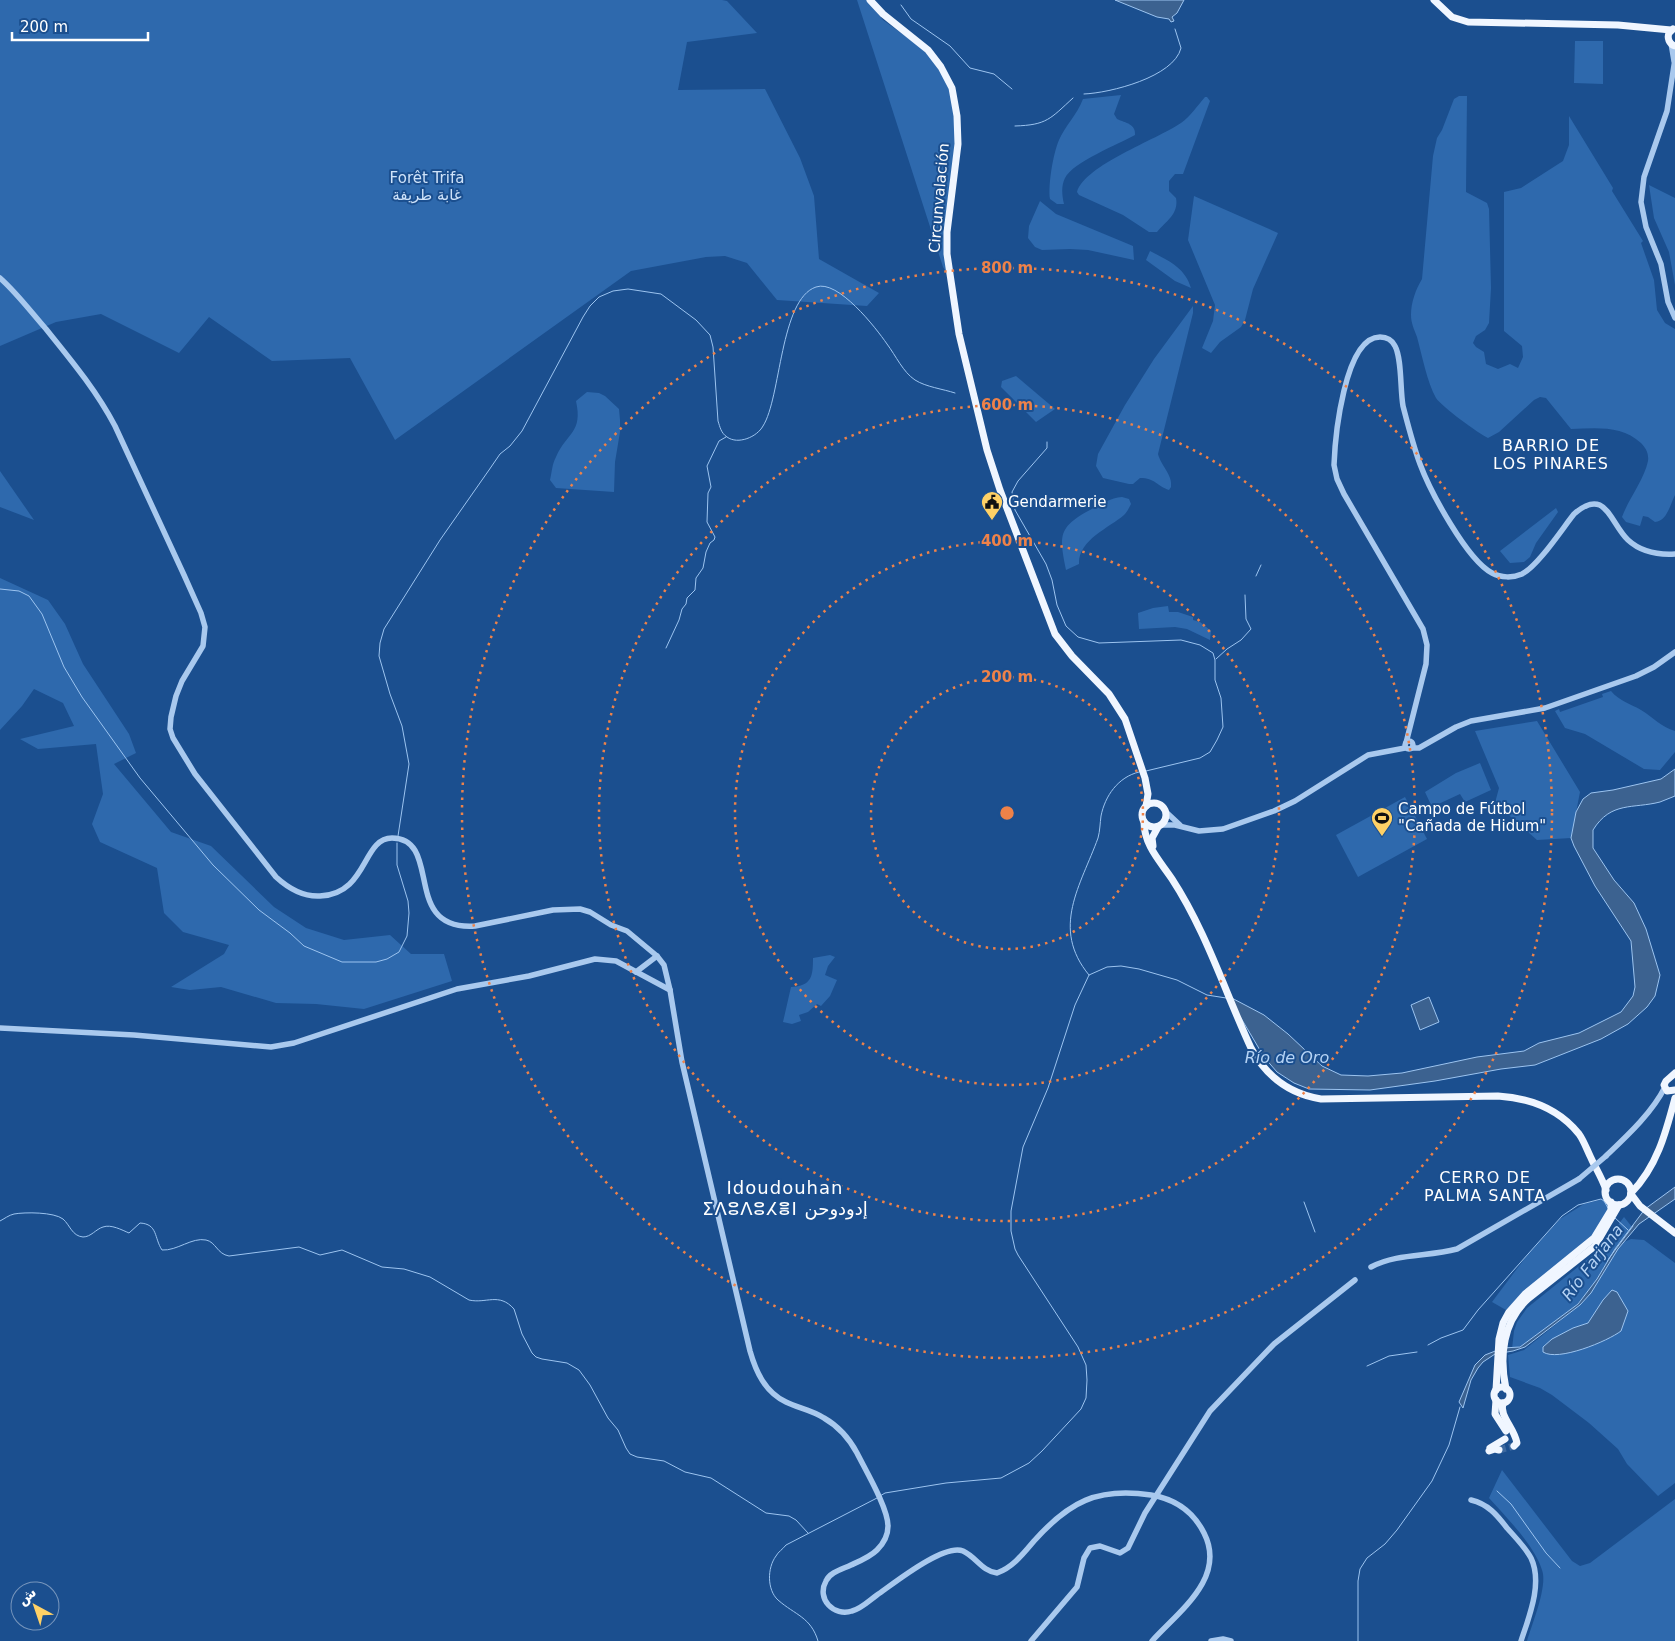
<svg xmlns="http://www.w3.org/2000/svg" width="1675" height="1641" font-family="'DejaVu Sans',Cairo,'Noto Sans Tifinagh',sans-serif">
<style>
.green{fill:#2e69ad}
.water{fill:#3c6290;stroke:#9cc4f0}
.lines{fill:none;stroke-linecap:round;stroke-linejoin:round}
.stream{stroke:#9cc4f0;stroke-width:1}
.major-tunnel{stroke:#3d69a0;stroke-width:7;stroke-dasharray:7 3.5;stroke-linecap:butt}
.minor{stroke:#a9c9ee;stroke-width:5.5}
.major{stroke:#f0f6ff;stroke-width:7}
.minor-bridge{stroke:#a9c9ee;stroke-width:5.5}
.ring{fill:none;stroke:#ee8249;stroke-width:2.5;stroke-dasharray:2.5 5}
.labels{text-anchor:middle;stroke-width:4;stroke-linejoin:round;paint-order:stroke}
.park-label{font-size:15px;fill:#cfe3fa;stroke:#1b4f8f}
.street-label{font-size:15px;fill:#fff;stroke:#1b4f8f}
.poi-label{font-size:15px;fill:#fff;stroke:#1b4f8f;text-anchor:start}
.neighbourhood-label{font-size:16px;letter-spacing:1px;fill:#fff;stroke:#1b4f8f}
.water-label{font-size:16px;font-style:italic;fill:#b5d3f5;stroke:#1b4f8f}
.quarter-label{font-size:18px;letter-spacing:1px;fill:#fff;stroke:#1b4f8f}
.centre{fill:#ee8249;stroke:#1b4f8f;stroke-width:2.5}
.ring-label{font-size:15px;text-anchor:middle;font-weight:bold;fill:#ee8249;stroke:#1b4f8f;stroke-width:4;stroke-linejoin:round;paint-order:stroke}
</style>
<rect width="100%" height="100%" fill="#1b4f8f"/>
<!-- green -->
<g class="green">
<polygon points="0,0 722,0 727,1 757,33 687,42 678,90 765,89 800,158 814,196 819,259 879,293 867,306 777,300 747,263 725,256 706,257 631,271 395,440 350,358 272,361 209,317 179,353 101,314 56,322 0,346"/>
<polygon points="857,0 867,0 883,20 919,46 930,57 949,85 957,132 944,247 949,277 943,267"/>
<polygon points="1575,41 1603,41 1603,84 1574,83"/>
<path d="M1121 95 1114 114 1117 119C1126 123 1136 124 1135 135 1119 144 1073 162 1065 178 1061 186 1062 195 1064 204H1057L1050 199C1048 185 1053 154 1059 140 1065 126 1077 115 1083 99Z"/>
<path d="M1459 96H1467L1466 192 1487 203 1489 209 1491 288 1489 323 1485 330 1476 336 1473 343 1476 347 1484 352 1486 364 1498 369 1510 364 1518 368 1523 357 1522 346 1504 331V192L1521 188 1563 161 1569 145V116L1613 188 1612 191 1643 241 1641 243 1654 280 1657 310 1665 323 1675 329V495C1670 505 1667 521 1655 522L1648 517 1643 516 1640 526 1626 522 1622 517C1629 498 1644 480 1648 461 1649 454 1646 448 1641 443 1622 425 1596 428 1571 429L1546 398 1540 397 1534 400 1499 432 1488 438C1478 433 1442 407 1436 398 1427 382 1422 355 1417 337 1414 329 1411 323 1411 315 1411 302 1416 289 1422 279L1433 156 1437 138 1442 130 1454 99Z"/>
<path d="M1205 97H1207L1210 101 1183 174H1175L1169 181V191L1176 198C1179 214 1166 221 1157 232H1149L1123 215 1079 195 1077 192C1085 165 1156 140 1181 123 1191 116 1197 106 1205 97Z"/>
<polygon points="1649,185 1675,198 1675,285 1669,252 1654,218"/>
<polygon points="1194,196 1278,233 1253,289 1245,320 1241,327 1220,342 1211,353 1202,348 1213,321 1215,305 1188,240"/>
<polygon points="1040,201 1056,214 1133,246 1134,260 1088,250 1070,249 1042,250 1035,247 1028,238 1029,226"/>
<path d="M1150 251C1167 260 1185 267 1191 288L1175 281 1146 260Z"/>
<path d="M1193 306V313L1158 454C1161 466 1173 475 1171 487L1169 490C1157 486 1155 478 1140 478L1133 484H1129L1103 478 1096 466 1098 454 1125 405 1154 359Z"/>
<polygon points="1016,376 1055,409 1036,422 1001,387 1002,381"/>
<path d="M587 392 599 393 605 396 619 409 620 420V432L615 462 614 492 556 488 550 480C552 472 552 464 556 457 567 432 583 433 576 401Z"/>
<polygon points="0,471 34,520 0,507"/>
<path d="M1122 497 1129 499 1131 504C1129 508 1127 512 1124 515 1109 528 1078 540 1079 564L1066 570C1059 536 1058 527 1090 510 1100 504 1111 498 1122 497Z"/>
<polygon points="1556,508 1558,512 1536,543 1530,557 1524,562 1510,563 1500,551"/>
<polygon points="0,578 48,600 65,624 83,664 129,734 136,753 114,764 171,832 211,846 274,907 306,928 344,940 390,935 411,954 444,954 452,981 364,1009 316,1004 276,1003 221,987 190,990 171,987 224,954 229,945 183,932 164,913 157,868 100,842 92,824 103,794 96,744 38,749 20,739 74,726 63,703 34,689 22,706 0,730"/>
<polygon points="1168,606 1169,612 1178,612 1193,617 1193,620 1200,622 1211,631 1210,640 1187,629 1175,627 1139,629 1138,613 1153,608"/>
<path d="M1611 691C1619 701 1631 704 1641 710 1653 717 1661 727 1675 731V752L1660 770 1644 769 1585 734 1565 728 1555 711 1559 709 1560 712 1603 697 1602 694Z"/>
<polygon points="1537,721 1580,792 1571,838 1537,840 1495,803 1499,788 1475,731"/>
<polygon points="1480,763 1491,790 1465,802 1460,794 1432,807 1425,792 1456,773"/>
<polygon points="1405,797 1427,839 1358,877 1336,835"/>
<path d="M830 955 835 957 828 966 825 975 837 980 830 996 821 1006 817 1004 808 1012 799 1015 801 1021 792 1024 783 1022 791 987C812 986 813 976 813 958Z"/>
<polygon points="1604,1199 1608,1204 1610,1211 1593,1236 1520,1296 1506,1310 1492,1302 1525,1258 1560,1219 1584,1204"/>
<path d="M1624 1217 1632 1227C1613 1251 1600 1282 1578 1303 1569 1313 1556 1322 1545 1330 1534 1338 1525 1346 1512 1349L1514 1331 1517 1322 1527 1308 1599 1250Z"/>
<polygon points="1631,1239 1644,1240 1675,1263 1675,1483 1658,1496 1627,1464 1618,1449 1589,1423 1552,1395 1540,1388 1510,1377 1508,1355 1524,1350 1580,1305 1591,1293 1618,1249 1624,1242"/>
<path d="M1502 1470 1572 1561 1580 1566 1590 1563 1675 1499V1641H1527C1532 1624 1548 1586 1542 1570 1535 1546 1506 1517 1489 1498Z"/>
</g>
<!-- water -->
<g class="water">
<polygon points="1115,0 1184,0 1177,13 1172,17 1174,21 1171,22 1169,19 1157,17"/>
<path d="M1675 769V796C1670 798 1665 800 1660 802 1633 809 1611 801 1593 830V848L1614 880 1634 903 1646 929 1660 975 1655 996 1647 1007 1628 1024 1601 1039 1535 1065 1501 1069 1435 1081 1370 1090 1309 1089 1294 1083 1277 1072 1264 1057 1228 996 1264 1015 1288 1034 1322 1066 1341 1075 1368 1076 1402 1073 1477 1057 1524 1051 1539 1043 1579 1033 1621 1012 1633 996 1635 987 1631 941 1595 886 1574 846 1571 838 1576 812 1583 799 1591 793 1613 790 1661 779Z"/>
<polygon points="1429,997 1439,1022 1420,1030 1411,1005"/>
<polygon points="1675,1187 1675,1199 1639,1224 1618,1249 1591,1293 1580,1305 1525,1347 1513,1351 1495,1354 1483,1362 1478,1368 1471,1380 1463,1408 1459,1402 1475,1365 1485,1355 1503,1348 1520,1347 1578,1304 1597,1279 1615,1249 1645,1209"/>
<path d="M1612 1290 1617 1292 1628 1311 1621 1331C1608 1341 1558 1362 1543 1352V1347L1552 1339 1573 1328 1588 1323 1603 1300Z"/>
</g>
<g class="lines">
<!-- stream -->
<g class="stream">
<polyline points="901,5 911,19 950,46 970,68 994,74 1012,89"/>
<path d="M1084 94C1110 93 1174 77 1181 48L1175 29"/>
<path d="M1015 126C1047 125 1050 119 1073 98"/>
<polyline points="1047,442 1047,448 1018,481 1012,492 1015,510 1046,564 1052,580 1057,605 1066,626 1078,637 1099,643 1181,640 1200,645 1213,653 1215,660 1215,680 1221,698 1223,727 1217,740 1210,752 1200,758 1146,771"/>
<polyline points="1256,576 1261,565"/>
<polyline points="0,589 19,591 29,596 42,614 64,667 82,697 140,778 213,865 259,910 290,933 304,946 342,962 376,962 387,959 399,952 407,936 409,913 408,901 397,865 397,843"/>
<polyline points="666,648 679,620 682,609 686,604 687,598 695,590 696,578 703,568 706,552 710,543 714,540 715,537 707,522 708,493 711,487 707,466 719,441 726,437"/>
<polyline points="1216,659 1227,649 1241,640 1251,629 1246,619 1245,595"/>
<path d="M398 836 409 764 402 726 390 694 379 656 380 643 384 629 440 540 489 470 500 454 510 446 522 431 583 317 590 306 599 297 613 291 628 289 661 294 696 320 710 335 713 347 718 421C720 427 721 433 727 437 738 445 757 437 763 426 781 398 780 299 816 287 838 279 876 328 887 344 896 356 903 372 915 380 926 387 943 389 955 393"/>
<path d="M1089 975C1050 928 1081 885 1098 838 1100 831 1100 823 1101 816 1105 796 1118 777 1139 772"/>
<polyline points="1304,1202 1315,1232"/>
<polyline points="1614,1217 1628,1230"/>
<path d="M0 1221C4 1219 9 1215 14 1214 25 1212 54 1212 63 1219 70 1225 72 1236 83 1237 91 1237 96 1229 103 1227 111 1224 122 1230 129 1233L140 1223C158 1224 154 1238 162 1250 177 1251 192 1237 206 1240 216 1242 217 1254 229 1256L299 1247 320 1255 342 1250 382 1267 404 1269 430 1277 469 1300C486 1304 499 1292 514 1309L522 1334 532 1353 536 1357 542 1359 567 1363 579 1370 590 1385 608 1418 618 1430 626 1448 630 1454 637 1457 664 1461 685 1472 711 1478 766 1513 789 1516 796 1520 808 1533"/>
<polyline points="1607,1261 1633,1226"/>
<polyline points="1428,1345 1441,1338 1463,1330 1478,1310 1562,1216 1578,1205 1601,1199 1604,1201 1608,1208"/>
<polyline points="1367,1366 1389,1356 1417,1352"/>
<polyline points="1497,1491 1511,1504 1546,1553 1560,1568"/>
<polyline points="880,1496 885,1493 946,1483 1001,1478 1029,1463 1042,1451 1081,1409 1086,1398 1087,1380 1086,1365 1078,1347 1018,1255 1015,1249 1011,1231 1011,1211 1023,1147 1048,1088 1075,1005 1089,975 1107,967 1121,966 1139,969 1177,980 1207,995 1226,998"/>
<path d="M818 1641C811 1617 795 1615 778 1600 767 1590 767 1568 776 1556 778 1552 783 1549 786 1545L877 1498"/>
<polyline points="1358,1641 1358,1581 1360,1569 1367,1558 1385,1544 1397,1530 1432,1481 1449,1445 1460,1407"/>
</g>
<!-- major-tunnel -->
<polyline class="major-tunnel" points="1499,1450 1514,1446"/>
<!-- minor -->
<g class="minor">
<polyline points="1671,43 1674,61"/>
<polyline points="1675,59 1667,111 1644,177 1641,202 1646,227 1661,264 1668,302 1675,318"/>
<path d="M0 278C17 293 31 312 46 329 71 360 96 390 115 426L184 575 201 613 205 627 203 646 182 681 176 696 171 717 170 729 173 738 195 774 276 877C288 888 302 897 320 896 368 894 362 838 392 838 444 839 400 931 475 926L553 910 580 909 590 912 611 925 627 931 657 956 664 965 670 990 682 1062 750 1351C756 1372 765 1392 786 1402 798 1408 812 1410 824 1418 838 1426 850 1440 857 1453 866 1471 888 1508 888 1526 888 1536 884 1543 877 1550 870 1557 860 1561 851 1565 843 1569 830 1572 826 1581 816 1599 834 1617 852 1611 861 1609 870 1600 877 1595 893 1584 944 1543 963 1551 976 1557 982 1571 997 1573 1013 1567 1023 1554 1034 1541 1069 1502 1097 1487 1151 1495 1175 1499 1193 1511 1204 1533 1227 1578 1178 1612 1152 1641"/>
<circle cx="1409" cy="745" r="4"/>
<path d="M1406 743 1426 664 1427 645 1423 629 1344 494 1337 479 1334 465C1335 439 1344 337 1380 337 1386 337 1392 340 1395 346 1402 359 1400 389 1403 406 1408 425 1413 445 1420 464 1430 491 1467 560 1492 573 1501 578 1513 578 1522 574 1538 566 1562 529 1574 514 1606 486 1610 523 1628 540 1641 552 1658 555 1675 554"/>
<polyline points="1412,748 1419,748 1456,727 1471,721 1545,708 1636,676 1654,667 1675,652"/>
<polyline points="1166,812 1180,825"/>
<polyline points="1161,825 1175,825 1199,831 1223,829 1274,811 1295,801 1368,755 1405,748"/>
<polyline points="636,972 657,956"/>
<polyline points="0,1028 134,1035 271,1047 294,1043 457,989 529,976 595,959 616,961 670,990"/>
<path d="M1606 1156C1627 1136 1652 1113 1665 1087"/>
<path d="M1371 1267C1398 1253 1428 1257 1457 1249L1579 1179"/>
<path d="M1471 1500C1488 1504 1497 1515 1507 1528 1515 1537 1525 1547 1531 1558 1543 1583 1529 1617 1521 1641"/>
<polyline points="1031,1641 1077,1587 1084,1558 1090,1548 1100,1546 1120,1553 1128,1548 1145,1513 1210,1411 1274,1344 1355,1280"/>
<polyline points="1211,1641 1223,1639 1231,1641"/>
</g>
<!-- major -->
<g class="major">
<polyline points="870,0 883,14 928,50 941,67 952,88 957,116 958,144 947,232 947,254 959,334 987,450 1000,490 1055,634 1072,656 1109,694 1125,719 1145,778 1148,794 1146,806"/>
<polyline points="1434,0 1452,17 1468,22 1618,25 1671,30"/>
<path d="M1673 29 1669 33C1667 38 1669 44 1675 46"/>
<circle cx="1154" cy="815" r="12"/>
<path d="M1144 822C1144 845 1160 861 1172 879 1206 931 1225 992 1251 1048 1266 1076 1290 1094 1321 1099L1498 1096C1529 1098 1559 1109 1579 1134 1584 1141 1587 1150 1591 1158 1596 1169 1602 1178 1606 1190"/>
<polyline points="1153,846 1152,838 1158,827"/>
<polyline points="1675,1073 1666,1081 1664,1085 1667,1091 1675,1090"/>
<circle cx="1618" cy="1192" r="13"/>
<path d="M1631 1193C1657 1167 1666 1132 1675 1098"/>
<polyline points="1631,1194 1640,1206 1675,1233"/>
<circle cx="1502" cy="1395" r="8"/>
<path d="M1506 1389C1499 1356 1503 1321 1529 1298L1595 1246 1619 1205"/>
<polyline points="1496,1390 1499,1339 1503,1323 1509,1312 1525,1294 1594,1238 1611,1210 1611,1202"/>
<polyline points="1496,1400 1495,1414 1506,1431"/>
<path d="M1503 1403C1499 1416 1514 1427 1517 1443L1514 1446"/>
<polyline points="1490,1448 1505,1439"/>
<polyline points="1489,1451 1495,1449 1499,1450"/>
</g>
<!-- minor-bridge -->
<polyline class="minor-bridge" points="1579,1179 1606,1156"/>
</g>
<!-- distance rings -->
<g class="ring">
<circle cx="1007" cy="813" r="136"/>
<circle cx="1007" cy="813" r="272"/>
<circle cx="1007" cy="813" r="408"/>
<circle cx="1007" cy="813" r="545"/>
</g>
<!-- icons -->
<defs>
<g id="civic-pin" transform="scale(1.125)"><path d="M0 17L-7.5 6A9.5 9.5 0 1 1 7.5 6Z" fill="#ffd166" stroke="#1b4f8f"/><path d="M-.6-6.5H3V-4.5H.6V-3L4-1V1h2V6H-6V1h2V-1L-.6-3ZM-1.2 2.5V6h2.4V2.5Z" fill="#111"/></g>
<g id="stadium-pin" transform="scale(1.125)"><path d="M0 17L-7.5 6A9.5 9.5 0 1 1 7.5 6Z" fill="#ffd166" stroke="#1b4f8f"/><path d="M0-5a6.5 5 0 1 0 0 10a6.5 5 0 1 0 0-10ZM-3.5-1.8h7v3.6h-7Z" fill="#111"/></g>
</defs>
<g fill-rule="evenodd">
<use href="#civic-pin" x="992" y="502"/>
<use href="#stadium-pin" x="1382" y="818"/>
</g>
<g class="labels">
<!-- park labels -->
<g class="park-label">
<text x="427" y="183">Forêt Trifa<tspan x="427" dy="17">غابة طريفة</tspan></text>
</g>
<!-- street labels -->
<g class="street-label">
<text transform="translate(939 198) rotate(-85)" y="5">Circunvalación</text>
</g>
<!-- poi labels -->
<g class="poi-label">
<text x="1008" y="507">Gendarmerie</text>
<text x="1398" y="814">Campo de Fútbol<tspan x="1398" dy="17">"Cañada de Hidum"</tspan></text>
</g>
<!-- neighbourhood labels -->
<g class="neighbourhood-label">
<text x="1551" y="451">BARRIO DE<tspan x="1551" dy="18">LOS PINARES</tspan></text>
<text x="1485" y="1183">CERRO DE<tspan x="1485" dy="18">PALMA SANTA</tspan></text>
</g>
<!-- water labels -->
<g class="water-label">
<text x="1287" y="1063">Río de Oro</text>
<text transform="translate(1592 1262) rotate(-53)" y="6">Río Farjana</text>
</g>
<!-- quarter labels -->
<g class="quarter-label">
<text x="785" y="1194">Idoudouhan<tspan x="785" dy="21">ⵉⴷⵓⴷⵓⵃⴻⵏ إدودوحن</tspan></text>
</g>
</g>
<circle cx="1007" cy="813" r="8" class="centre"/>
<g class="ring-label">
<text x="1007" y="273">800 m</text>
<text x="1007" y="410">600 m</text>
<text x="1007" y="546">400 m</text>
<text x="1007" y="682">200 m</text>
</g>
<!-- north arrow -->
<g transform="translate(35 1606) rotate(320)"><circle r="24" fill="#1b4f8f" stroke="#7695bc"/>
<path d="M0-4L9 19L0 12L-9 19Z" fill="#ffd166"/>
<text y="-8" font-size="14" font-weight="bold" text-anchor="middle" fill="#ffffff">ش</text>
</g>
<!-- scale -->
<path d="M12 32v8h136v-8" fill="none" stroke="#ffffff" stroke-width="2.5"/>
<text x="20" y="32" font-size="15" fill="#ffffff" stroke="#1b4f8f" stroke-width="4" paint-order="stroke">200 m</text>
</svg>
